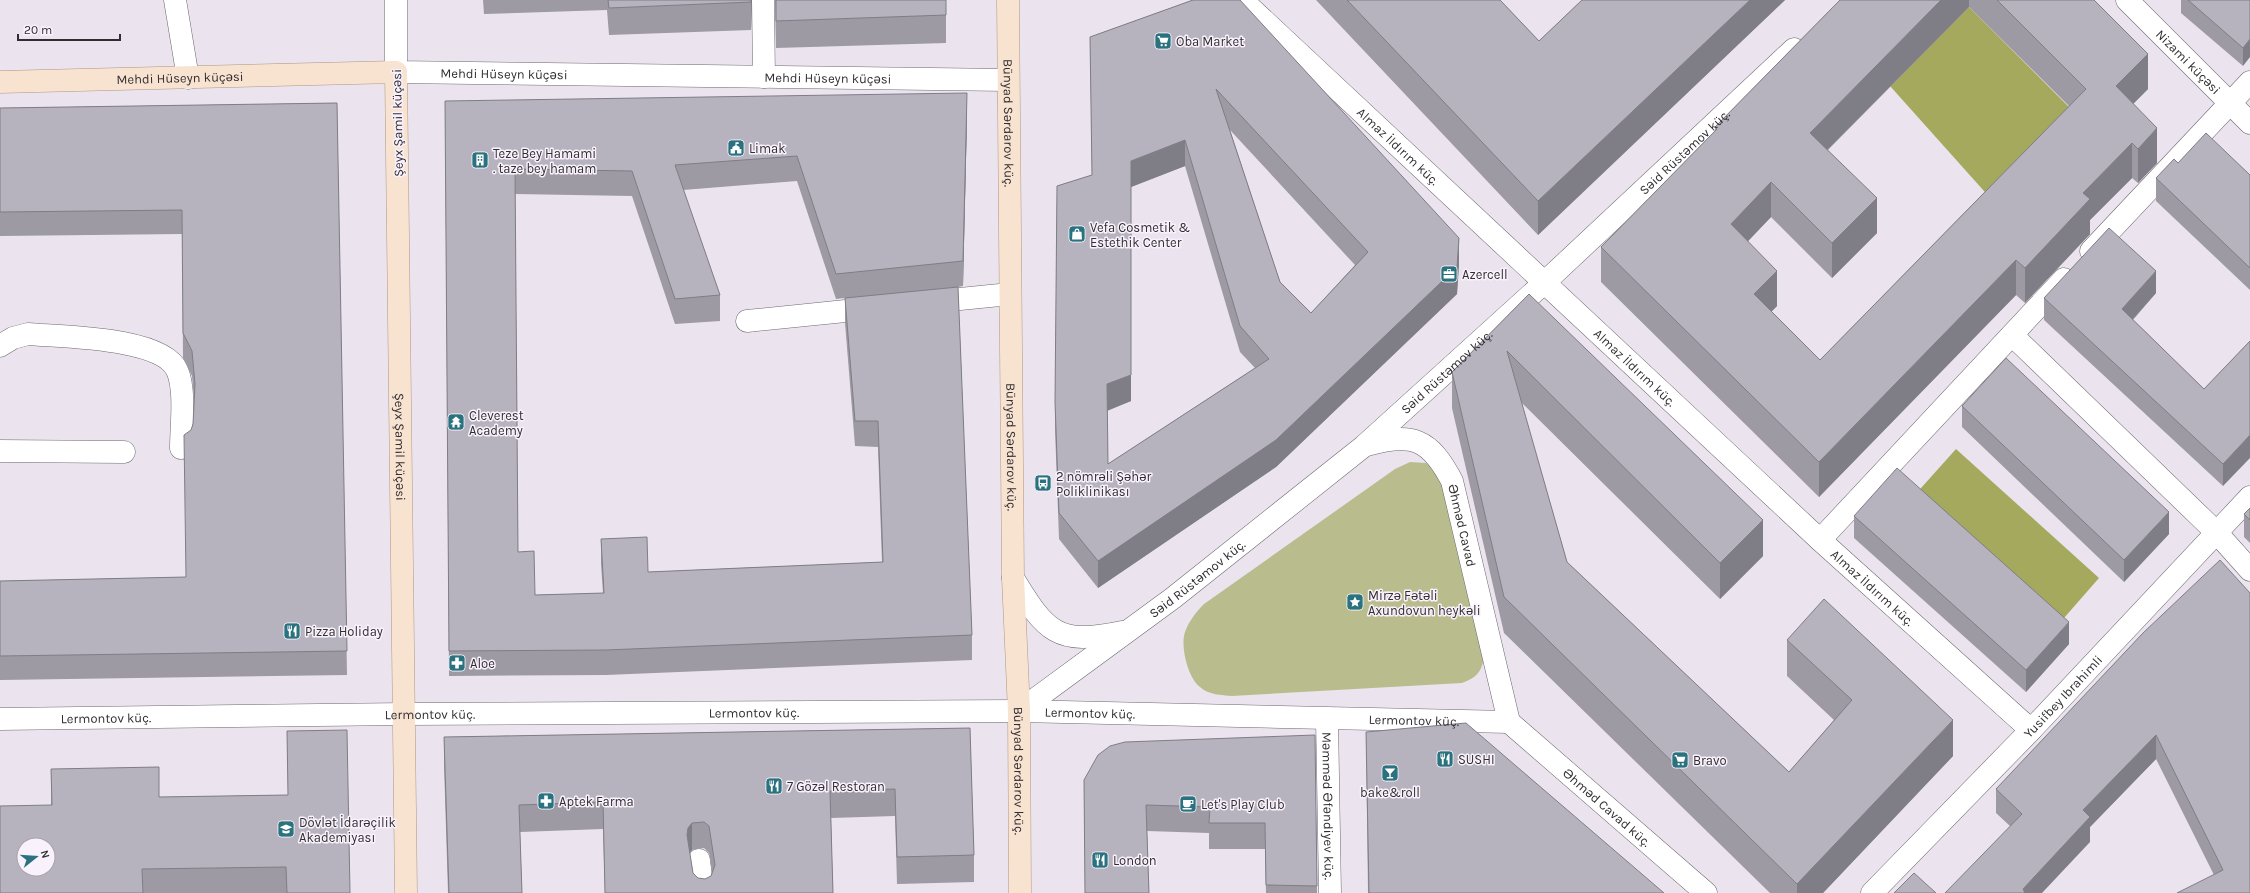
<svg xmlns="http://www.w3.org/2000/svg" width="2250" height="893" font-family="Karla,sans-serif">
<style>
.green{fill:#b9bd8d}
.forest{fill:#a4a95e}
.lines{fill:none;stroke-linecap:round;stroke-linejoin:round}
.minor-casing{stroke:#6e6870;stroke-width:23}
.major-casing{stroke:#af9784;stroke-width:23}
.minor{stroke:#fff;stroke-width:22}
.major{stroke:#f8e2d0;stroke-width:22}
.wall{fill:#9d9aa3;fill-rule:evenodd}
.shaded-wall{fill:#7f7d85}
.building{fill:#b6b3be;stroke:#7f7d85;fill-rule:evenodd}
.labels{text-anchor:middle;stroke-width:3;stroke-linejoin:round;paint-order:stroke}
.poi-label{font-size:13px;fill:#312e32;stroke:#f9f2fc;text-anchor:start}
.street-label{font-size:13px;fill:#312e32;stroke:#f9f2fc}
</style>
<rect width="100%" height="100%" fill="#ebe4ee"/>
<!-- green -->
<path class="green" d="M1410 462 1426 463 1439 473 1484 658C1481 673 1476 678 1462 683L1232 696C1221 695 1209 695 1200 687 1188 678 1180 646 1185 632 1189 621 1196 612 1204 604L1395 469Z"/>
<!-- forest -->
<g class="forest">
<polygon points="1969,7 2086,124 2001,210 1890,86"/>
<polygon points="1956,449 2099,578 2057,626 1913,497"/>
</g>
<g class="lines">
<!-- minor casing -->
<g class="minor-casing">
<g id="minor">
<polyline points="175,0 188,78"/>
<path id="s1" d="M396 0V72L1007 80"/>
<polyline points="763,0 764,77"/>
<path id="s2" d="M1242 0 1820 540 2031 730"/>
<path id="s3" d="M2127 0 2250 123"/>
<polyline points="2091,251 2250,82"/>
<polyline points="930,302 1010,294"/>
<polyline points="747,321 875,308"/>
<polyline points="2012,335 2216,532 2250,570"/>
<path d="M0 346 13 338 28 334C61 337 162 337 177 370 186 390 181 426 181 448"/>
<path id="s4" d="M1367 445C1413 432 1430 439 1452 481L1509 722"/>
<polyline points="0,451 124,452"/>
<polyline points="1820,540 2064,279"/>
<path d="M1013 578C1046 632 1057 646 1122 632"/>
<path id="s5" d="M1019 711 1173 598 1364 446 1545 282 1794 49"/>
<path id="s6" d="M0 719 405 714 1019 711 1509 722"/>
<path id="s7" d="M1327 719 1330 893"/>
<path id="s8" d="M1509 722 1706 893"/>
<polyline points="699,860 703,893"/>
<path id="s9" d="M1872 893 2031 730 2250 497"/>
</g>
</g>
<!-- major casing -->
<g class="major-casing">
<g id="major">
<path id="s10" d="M1008 0 1013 578 1019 711 1020 893"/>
<path id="s11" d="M0 82 396 72 406 893"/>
</g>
</g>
<!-- minor -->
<use href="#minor" class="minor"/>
<!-- major -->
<use href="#major" class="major"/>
</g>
<!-- wall -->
<g class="wall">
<polygon points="483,0 752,0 751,30 609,35 607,10 484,14"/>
<polygon points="775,0 946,0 946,43 776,48"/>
<path d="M1193 0 1459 264 1457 294 1276 467 1098 588 1059 539 1055 429 1057 186 1092 175 1090 37ZM1230 130 1355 265 1311 313 1280 282ZM1185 166 1240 352 1255 368 1108 464 1107 410 1131 401V187Z"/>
<polygon points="1316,0 1500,0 1539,41 1582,0 1785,0 1538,235"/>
<path d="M1840 0H2094L2148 89 2133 104 2157 163 2138 183 2132 178 2090 220V234L2025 303 2016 295 1819 497 1601 282V247L1715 131V127ZM1969 7 2069 106 1820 360 1771 312 1777 306 1748 241 1771 217 1832 278 1877 233 1828 150Z"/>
<polygon points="2181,0 2250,0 2243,66 2181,13"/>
<path d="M445 101 967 118 963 286 958 287 972 635V660L606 675 449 676ZM797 181 836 299 845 298V323L855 446 878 447 882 562 648 572 601 539V564L603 593 535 595 518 552 515 194 632 196 675 324 720 321V295L683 190Z"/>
<polygon points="337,103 347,675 0,680 0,581 186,577 191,430 193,424 194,401 192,376 183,358 182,234 0,236 0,108"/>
<polygon points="2178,163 2250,175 2250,290 2156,201 2156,178"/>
<polygon points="2156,293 2133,320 2204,389 2250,341 2223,486 2044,320 2044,298"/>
<polygon points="1529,294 1763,556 1720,599 1521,402 1567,562 1789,772 1834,720 1787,676 1787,640 1953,756 1823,893 1770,893 1504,633 1452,408 1452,372"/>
<polygon points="1962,406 2169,534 2124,582 1962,427"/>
<polygon points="2250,508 2250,543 2244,537 2244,514"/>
<polygon points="1854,516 2069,644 2026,692 1854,538"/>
<polygon points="2250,593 2250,893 2214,875 2156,759 2090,827 2090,842 2010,826 1996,813 1996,789"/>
<path d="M970 728 974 855V882L897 884 895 816 831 818 833 893H605L603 829 520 832 522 893H448L444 764V737ZM704 848 709 853 712 872 711 876 705 879 698 878 693 873 689 853 692 850Z"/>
<polygon points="287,731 350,893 0,893 51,805 51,769 159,797 288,795"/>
<polygon points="1366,732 1664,893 1368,893"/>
<polygon points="1315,735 1317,893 1266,893 1265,849 1209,849 1209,833 1147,831 1149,893 1085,893 1084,780"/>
</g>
<!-- shaded-wall -->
<g class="shaded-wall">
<polygon points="751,0 752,0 751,30"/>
<polygon points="1750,0 1785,0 1538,235 1538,201"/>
<polygon points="1941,0 1969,0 1969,7 1810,167 1810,133"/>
<polygon points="2250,39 2250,57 2243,66 2243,48"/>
<polygon points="2148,54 2148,89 2116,121 2116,86"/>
<polygon points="967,93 967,118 963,286 963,261"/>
<polygon points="2157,128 2157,163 2138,183 2138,149"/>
<polygon points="1185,140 1185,166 1131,187 1131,161"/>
<polygon points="2132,143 2132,178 2090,220 2090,234 2025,303 2025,268 2083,193"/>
<polygon points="1771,182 1771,217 1731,259 1731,224"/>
<polygon points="1877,198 1877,233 1832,278 1832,243"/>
<polygon points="1459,238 1459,264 1457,294 1276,467 1098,588 1098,561"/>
<polygon points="2016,260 2016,295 1819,497 1819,462"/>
<polygon points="1777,271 1777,306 1754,329 1754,294"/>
<polygon points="2156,271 2156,293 2122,331 2122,309"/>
<polygon points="1131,375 1131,401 1107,411 1107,384"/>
<polygon points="2250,435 2250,458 2223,486 2223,464"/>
<polygon points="2169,512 2169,534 2124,582 2124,560"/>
<polygon points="1763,520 1763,556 1720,599 1720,563"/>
<polygon points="2069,622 2069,644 2026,692 2026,670"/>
<polygon points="1953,720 1953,756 1823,893 1797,893 1797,884"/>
<polygon points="2156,735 2156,759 2090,827 2090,842 2042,893 2023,893 2023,889 2083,810"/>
<polygon points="692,823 692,850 688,855 687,835 688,828"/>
</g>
<!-- building -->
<g class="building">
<polygon points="608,0 751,0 751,2 609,8"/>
<polygon points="776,0 946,0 946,15 776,21"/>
<path d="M1193 0H1240L1459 238 1457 267 1276 440 1098 561 1059 513 1055 402 1057 186 1092 175 1090 37ZM1216 89 1368 252 1311 313 1280 282ZM1185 140 1240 326 1269 359 1108 464 1107 384 1131 375V161Z"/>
<polygon points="1347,0 1500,0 1539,41 1582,0 1750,0 1538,201"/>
<polygon points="1840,0 1941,0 1810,133 1877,198 1832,243 1771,182 1731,224 1777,271 1754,294 1820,360 2086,89 1997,0 2094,0 2148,54 2116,86 2157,128 2138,149 2132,143 2083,193 2090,199 2025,268 2016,260 1819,462 1601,247 1717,129 1715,127"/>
<polygon points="2188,0 2250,0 2250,39 2243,48"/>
<polygon points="967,93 963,261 836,274 797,156 675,165 720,295 675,299 632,171 515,169 518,552 534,551 535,595 604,593 601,539 647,537 648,572 883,562 878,421 855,421 845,298 958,287 972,635 606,650 449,651 445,101"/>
<polygon points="337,103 347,651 0,656 0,581 186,577 184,435 191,430 193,424 195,384 192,351 183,333 182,210 0,212 0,108"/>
<polygon points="2206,133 2250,175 2250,268 2156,178 2174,159 2178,163"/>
<polygon points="2109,228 2156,271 2122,309 2204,389 2250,341 2250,435 2223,464 2044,298"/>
<polygon points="1529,294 1763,520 1720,563 1507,351 1567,562 1789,772 1852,700 1787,640 1824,599 1953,720 1797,884 1504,597 1452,372"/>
<polygon points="2006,358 2169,512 2124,560 1962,406"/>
<polygon points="1897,468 2069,622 2026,670 1854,516"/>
<polygon points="2250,508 2250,520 2244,514"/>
<polygon points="2220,560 2250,593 2250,893 2177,893 2223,870 2156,735 2083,810 2090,817 2023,889 2025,893 1945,893 2022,814 1996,789 2143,633"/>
<polygon points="1466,723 1664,893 1369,893 1366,732"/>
<path d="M970 728 974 855 897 857 895 789 830 791 833 893H605L603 802 519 805 522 893H449L444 737ZM704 822 709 826 715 865 711 876 705 879 698 878 693 873 687 835 688 828 692 823Z"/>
<path d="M347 730 350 893H287L286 867 142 869 143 893H0V806L52 805 51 769 159 767V797L288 795 287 731ZM24 845H48V869H24Z"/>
<polygon points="1315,735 1317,886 1266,885 1265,823 1209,823 1210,807 1146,805 1149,893 1085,893 1084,780 1098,755 1110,746 1125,742"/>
<polygon points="1914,873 1936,893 1894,893"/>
</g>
<!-- icons -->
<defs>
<g id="supermarket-square" transform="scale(0.9)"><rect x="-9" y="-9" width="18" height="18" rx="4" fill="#2b727f" stroke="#f9f2fc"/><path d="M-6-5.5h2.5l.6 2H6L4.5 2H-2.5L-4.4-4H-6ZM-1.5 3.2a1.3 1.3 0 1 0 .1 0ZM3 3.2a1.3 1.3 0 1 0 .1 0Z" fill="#fff"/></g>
<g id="civic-square" transform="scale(0.9)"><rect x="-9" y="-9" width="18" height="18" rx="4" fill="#2b727f" stroke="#f9f2fc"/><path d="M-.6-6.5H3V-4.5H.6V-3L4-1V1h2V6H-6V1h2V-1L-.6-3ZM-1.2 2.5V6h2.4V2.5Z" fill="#fff"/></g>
<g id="building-square" transform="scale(0.9)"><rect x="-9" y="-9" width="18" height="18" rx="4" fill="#2b727f" stroke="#f9f2fc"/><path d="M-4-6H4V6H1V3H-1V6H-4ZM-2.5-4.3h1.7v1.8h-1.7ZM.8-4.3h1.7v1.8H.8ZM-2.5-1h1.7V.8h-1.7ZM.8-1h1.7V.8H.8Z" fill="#fff"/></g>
<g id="shop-square" transform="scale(0.9)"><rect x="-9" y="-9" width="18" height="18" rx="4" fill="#2b727f" stroke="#f9f2fc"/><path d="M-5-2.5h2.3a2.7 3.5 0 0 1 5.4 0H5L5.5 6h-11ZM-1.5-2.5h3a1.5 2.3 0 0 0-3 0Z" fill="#fff"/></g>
<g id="office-square" transform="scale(0.9)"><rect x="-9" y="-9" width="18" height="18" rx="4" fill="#2b727f" stroke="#f9f2fc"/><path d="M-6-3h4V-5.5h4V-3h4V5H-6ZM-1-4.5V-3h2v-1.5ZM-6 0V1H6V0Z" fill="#fff"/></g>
<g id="temple-square" transform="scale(0.9)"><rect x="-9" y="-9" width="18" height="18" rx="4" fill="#2b727f" stroke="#f9f2fc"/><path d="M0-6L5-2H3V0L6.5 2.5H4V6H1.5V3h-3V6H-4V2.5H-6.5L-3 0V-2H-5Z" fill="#fff"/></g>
<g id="bus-square" transform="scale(0.9)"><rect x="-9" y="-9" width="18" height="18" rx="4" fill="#2b727f" stroke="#f9f2fc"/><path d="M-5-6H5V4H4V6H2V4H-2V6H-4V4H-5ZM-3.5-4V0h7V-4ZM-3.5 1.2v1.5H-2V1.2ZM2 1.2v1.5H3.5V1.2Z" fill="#fff"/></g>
<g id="sight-square" transform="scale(0.9)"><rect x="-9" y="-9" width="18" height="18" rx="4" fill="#2b727f" stroke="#f9f2fc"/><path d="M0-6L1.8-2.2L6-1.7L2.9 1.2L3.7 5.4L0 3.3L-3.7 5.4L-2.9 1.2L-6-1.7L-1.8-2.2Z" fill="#fff"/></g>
<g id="restaurant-square" transform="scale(0.9)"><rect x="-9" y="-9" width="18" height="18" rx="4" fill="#2b727f" stroke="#f9f2fc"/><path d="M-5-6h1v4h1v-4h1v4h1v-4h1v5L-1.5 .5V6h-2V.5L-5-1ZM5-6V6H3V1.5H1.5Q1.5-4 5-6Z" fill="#fff"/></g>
<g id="pharmacy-square" transform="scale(0.9)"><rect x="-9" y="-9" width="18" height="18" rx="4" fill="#2b727f" stroke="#f9f2fc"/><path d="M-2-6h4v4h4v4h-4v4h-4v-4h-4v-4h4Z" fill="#fff"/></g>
<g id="bar-square" transform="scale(0.9)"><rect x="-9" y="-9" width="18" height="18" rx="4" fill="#2b727f" stroke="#f9f2fc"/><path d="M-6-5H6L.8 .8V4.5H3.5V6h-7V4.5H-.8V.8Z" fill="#fff"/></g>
<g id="cafe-square" transform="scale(0.9)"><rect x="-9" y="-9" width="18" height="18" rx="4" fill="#2b727f" stroke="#f9f2fc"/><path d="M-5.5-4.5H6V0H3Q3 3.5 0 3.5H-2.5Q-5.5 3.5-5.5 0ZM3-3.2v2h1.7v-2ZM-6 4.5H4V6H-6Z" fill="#fff"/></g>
<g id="university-square" transform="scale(0.9)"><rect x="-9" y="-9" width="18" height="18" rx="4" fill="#2b727f" stroke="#f9f2fc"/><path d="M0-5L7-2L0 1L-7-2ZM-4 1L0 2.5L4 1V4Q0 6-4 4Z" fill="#fff"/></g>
</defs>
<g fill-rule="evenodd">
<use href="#supermarket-square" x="1163" y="41"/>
<use href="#civic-square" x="736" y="148"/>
<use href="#building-square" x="480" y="160"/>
<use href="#shop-square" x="1077" y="234"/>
<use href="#office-square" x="1449" y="274"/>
<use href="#temple-square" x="456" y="422"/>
<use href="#bus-square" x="1043" y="483"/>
<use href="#sight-square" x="1355" y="602"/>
<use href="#restaurant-square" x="292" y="631"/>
<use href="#pharmacy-square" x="457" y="663"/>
<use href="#restaurant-square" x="1445" y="759"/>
<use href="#supermarket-square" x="1680" y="760"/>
<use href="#bar-square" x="1390" y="773"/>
<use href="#restaurant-square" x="774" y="786"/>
<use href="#pharmacy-square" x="546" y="801"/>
<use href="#cafe-square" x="1188" y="804"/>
<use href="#university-square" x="286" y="829"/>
<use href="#restaurant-square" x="1100" y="860"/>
</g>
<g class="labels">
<!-- poi labels -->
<g class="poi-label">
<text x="1176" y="46">Oba Market</text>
<text x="749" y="153">Limak</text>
<text x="493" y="158">Teze Bey Hamami<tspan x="493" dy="15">. taze bey hamam</tspan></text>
<text x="1090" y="232">Vefa Cosmetik &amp;<tspan x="1090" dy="15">Estethik Center</tspan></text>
<text x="1462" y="279">Azercell</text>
<text x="469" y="420">Cleverest<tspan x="469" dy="15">Academy</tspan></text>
<text x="1056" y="481">2 nömrəli Şəhər<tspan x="1056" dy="15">Poliklinikası</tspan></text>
<text x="1368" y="600">Mirzə Fətəli<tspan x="1368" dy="15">Axundovun heykəli</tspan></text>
<text x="305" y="636">Pizza Holiday</text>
<text x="470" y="668">Aloe</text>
<text x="1458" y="764">SUSHI</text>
<text x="1693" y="765">Bravo</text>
<text x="787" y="791">7 Gözəl Restoran</text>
<text x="1390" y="797" text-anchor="middle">bake&amp;roll</text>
<text x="559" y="806">Aptek Farma</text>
<text x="1201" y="809">Let's Play Club</text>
<text x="299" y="827">Dövlət İdarəçilik<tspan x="299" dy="15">Akademiyası</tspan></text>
<text x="1113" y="865">London</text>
</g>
<!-- street labels -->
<g class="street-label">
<text dy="5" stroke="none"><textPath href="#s3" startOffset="87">Nizami küçəsi</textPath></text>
<text dy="5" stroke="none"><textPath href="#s1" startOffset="180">Mehdi Hüseyn küçəsi</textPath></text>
<text dy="5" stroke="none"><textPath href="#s11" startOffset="180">Mehdi Hüseyn küçəsi</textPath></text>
<text dy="5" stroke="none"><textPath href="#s1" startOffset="504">Mehdi Hüseyn küçəsi</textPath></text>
<text transform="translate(397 123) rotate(-91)" y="5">Şeyx Şamil küçəsi</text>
<text dy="5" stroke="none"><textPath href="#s10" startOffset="123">Bünyad Sərdarov küç.</textPath></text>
<text dy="5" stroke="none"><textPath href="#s2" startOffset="214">Almaz İldırım küç.</textPath></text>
<text dy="5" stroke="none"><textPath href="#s5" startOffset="870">Səid Rüstəmov küç.</textPath></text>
<text dy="5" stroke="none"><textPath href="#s2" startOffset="538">Almaz İldırım küç.</textPath></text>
<text dy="5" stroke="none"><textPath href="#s5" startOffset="546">Səid Rüstəmov küç.</textPath></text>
<text dy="5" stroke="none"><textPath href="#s11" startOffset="771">Şeyx Şamil küçəsi</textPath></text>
<text dy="5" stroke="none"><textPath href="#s10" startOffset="447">Bünyad Sərdarov küç.</textPath></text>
<text dy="5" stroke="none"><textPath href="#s4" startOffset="150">Əhməd Cavad</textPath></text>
<text dy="5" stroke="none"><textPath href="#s5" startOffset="222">Səid Rüstəmov küç.</textPath></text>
<text dy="5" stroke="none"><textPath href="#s2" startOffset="862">Almaz İldırım küç.</textPath></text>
<text dy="5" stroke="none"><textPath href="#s9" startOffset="274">Yusifbey Ibrahimli</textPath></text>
<text dy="5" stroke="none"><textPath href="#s6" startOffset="754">Lermontov küç.</textPath></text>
<text dy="5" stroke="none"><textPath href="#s6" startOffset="1090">Lermontov küç.</textPath></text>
<text dy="5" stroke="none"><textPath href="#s6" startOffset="430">Lermontov küç.</textPath></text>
<text dy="5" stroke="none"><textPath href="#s6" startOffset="106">Lermontov küç.</textPath></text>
<text dy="5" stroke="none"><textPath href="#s6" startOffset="1414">Lermontov küç.</textPath></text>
<text dy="5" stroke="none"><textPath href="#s10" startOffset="771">Bünyad Sərdarov küç.</textPath></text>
<text dy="5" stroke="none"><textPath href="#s7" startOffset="87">Məmməd Əfəndiyev küç.</textPath></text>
<text dy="5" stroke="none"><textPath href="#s8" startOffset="130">Əhməd Cavad küç.</textPath></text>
</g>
</g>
<!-- north arrow -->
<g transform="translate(36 857) rotate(73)"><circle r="19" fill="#f9f2fc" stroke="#a9a4ab"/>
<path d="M0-3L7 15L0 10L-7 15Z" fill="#2b727f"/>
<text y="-6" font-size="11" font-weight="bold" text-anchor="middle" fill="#312e32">N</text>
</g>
<!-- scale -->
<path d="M18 34v6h102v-6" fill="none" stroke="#312e32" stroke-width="2"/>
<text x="24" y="34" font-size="12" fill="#312e32" stroke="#f9f2fc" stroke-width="3" paint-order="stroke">20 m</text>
</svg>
